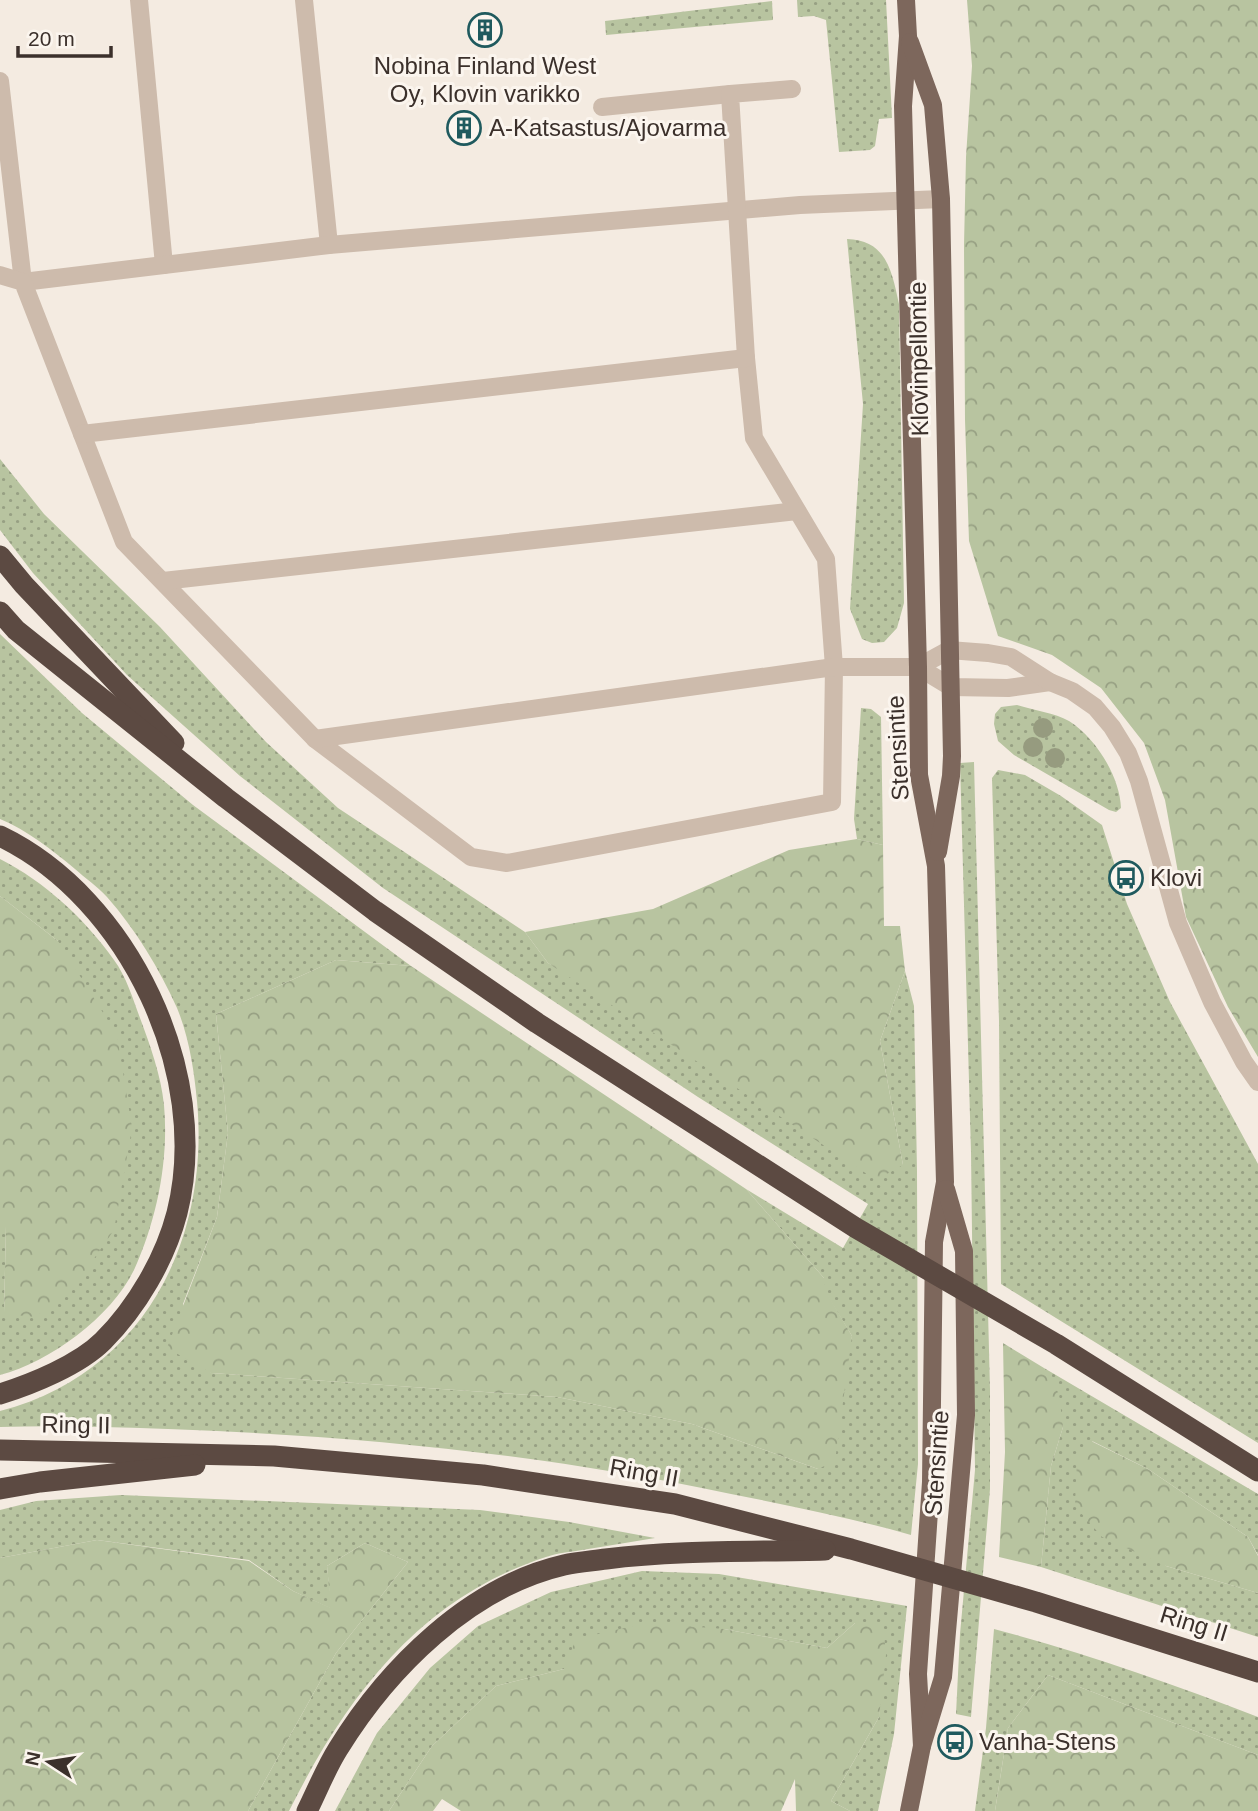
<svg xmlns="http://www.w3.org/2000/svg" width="1258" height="1811" font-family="Arial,sans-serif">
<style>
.grass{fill:url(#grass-dots)}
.forest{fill:url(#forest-crowns)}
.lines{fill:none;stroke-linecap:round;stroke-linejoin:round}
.minor{stroke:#cdbbac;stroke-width:18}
.major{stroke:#7d675c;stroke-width:18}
.highway{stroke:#5c4a42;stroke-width:21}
.tree{fill:#969b7f}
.labels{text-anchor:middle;stroke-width:6;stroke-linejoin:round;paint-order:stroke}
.poi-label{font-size:24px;fill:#3b302b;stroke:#fbf5ee;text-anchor:start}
.street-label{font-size:24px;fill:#3b302b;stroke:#fbf5ee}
</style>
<defs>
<pattern id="grass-dots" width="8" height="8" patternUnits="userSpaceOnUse" patternTransform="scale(1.75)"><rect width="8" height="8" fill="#b8c4a0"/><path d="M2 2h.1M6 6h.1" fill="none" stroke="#97a083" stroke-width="1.8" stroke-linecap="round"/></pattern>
<pattern id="forest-crowns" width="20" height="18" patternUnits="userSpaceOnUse" patternTransform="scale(1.75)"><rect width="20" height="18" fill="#b8c4a0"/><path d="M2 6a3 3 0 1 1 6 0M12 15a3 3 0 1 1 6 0" fill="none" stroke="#97a083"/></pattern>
</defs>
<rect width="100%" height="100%" fill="#f4ebe1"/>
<!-- grass -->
<g class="grass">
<polygon points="797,0 886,0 892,118 879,119 875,146 870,150 839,152 826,20 814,16 798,17"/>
<polygon points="772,1 773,20 606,35 605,21"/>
<path d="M847 239C887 240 892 272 899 304L904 603 897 628 884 642 872 643 862 639 850 609 863 404Z"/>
<path d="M0 459 44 514 160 627 266 742 338 808 525 932 548 963 903 1165 880 1041 905 971 914 1006 917 1171 918 1464 911 1535C852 1518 791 1506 731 1494 561 1458 390 1439 217 1431 144 1428 73 1425 0 1427V1411C143 1374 210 1241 197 1101 194 1070 189 1037 177 1008 159 968 136 930 107 897 97 886 85 878 75 869 52 850 27 830 0 819V634L82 713 193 805 411 966 336 960 216 1014 228 1133 217 1217 183 1304 211 1373 557 1397 692 1424 818 1469 852 1336 824 1290V1278L746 1189 843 1248 868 1204 698 1097 383 888 240 776 127 675 33 573 0 530Z"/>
<path d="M1017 705C1033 710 1055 713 1069 721 1096 738 1120 777 1121 808L1116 812 1109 810 1014 755 998 741 994 724 995 714 1001 707Z"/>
<polygon points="861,708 871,709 881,717 883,845 857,839 854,819"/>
<polygon points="974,762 990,1389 990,1489 971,1717 956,1714 960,1634 975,1470 971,1152 960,763"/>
<polygon points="998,770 1025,775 1061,796 1102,825 1127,904 1170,1002 1258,1164 1258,1443 1001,1284 999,1021 992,778"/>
<path d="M0 859C45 882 85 919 114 960 126 976 133 999 140 1018 150 1045 161 1075 164 1105 169 1160 157 1219 134 1270 111 1317 50 1362 0 1375V1226H6L4 1313 58 941 0 896Z"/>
<polygon points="1044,1368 1258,1494 1258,1555 1248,1537 1148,1469 1092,1441 1166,1566 1258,1593 1258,1637 1041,1567 1051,1466 1063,1427"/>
<path d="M121 1495 480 1510 569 1522 655 1538C631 1542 607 1546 582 1550 570 1552 557 1553 546 1557 420 1598 346 1697 289 1811H248L336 1653 408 1562 365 1543 327 1566 332 1609 293 1591 249 1560 97 1540 0 1558V1510L36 1501Z"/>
<polygon points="642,1571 719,1574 907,1606 894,1734 878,1811 850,1811 831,1801 879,1717 883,1623 855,1623 827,1648 724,1629 496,1686 432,1746 389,1811 335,1811 377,1733 430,1668 478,1626 551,1592"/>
<path d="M994 1629C1084 1653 1171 1683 1258 1717V1755L1048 1675 1008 1728 995 1811H975L986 1728Z"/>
</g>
<!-- forest -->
<g class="forest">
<polygon points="967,0 1258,0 1258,1057 1228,1007 1186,917 1165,800 1144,743 1101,688 1052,655 998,636 969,541 965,420 964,245 966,157 972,66"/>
<polygon points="857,839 883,845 884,926 900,926 905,971 880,1041 903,1165 876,1180 548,963 525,932 653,909 789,850"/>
<polygon points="0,896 58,941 117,1035 132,1128 114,1230 77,1283 36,1317 4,1314 6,1226 0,1226"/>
<polygon points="336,960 411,966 746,1189 824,1278 825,1290 852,1336 835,1461 818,1469 692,1424 557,1397 211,1373 167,1348 217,1217 228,1133 216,1014"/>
<polygon points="1003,1343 1044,1368 1059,1394 1063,1427 1051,1466 1041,1567 999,1557 1005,1452"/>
<polygon points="1091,1441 1148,1469 1248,1537 1258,1556 1258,1593 1166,1566 1102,1537 1075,1506 1077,1459"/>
<polygon points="97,1540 249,1561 293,1591 331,1608 327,1566 365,1543 408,1562 336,1653 248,1811 0,1811 0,1558"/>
<polygon points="646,1623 724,1629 827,1648 855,1623 883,1623 886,1655 879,1717 831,1801 850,1811 796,1811 795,1779 781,1811 461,1811 442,1799 433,1811 389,1811 432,1746 496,1686 564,1669 576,1639"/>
<polygon points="1048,1675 1258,1755 1258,1811 995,1811 1008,1728"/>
</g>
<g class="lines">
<!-- minor -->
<g class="minor">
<polyline points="139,0 164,265"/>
<polyline points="304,0 329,245"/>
<polyline points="0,81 23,282 329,245 800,205 941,199"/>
<polyline points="602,107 730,94"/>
<polyline points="0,275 23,282 124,542 315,739 471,857 507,863 832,802 834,667 826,559 754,438 746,358 730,94 792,89"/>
<polyline points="82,434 746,358"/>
<polyline points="163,581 797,511"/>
<polyline points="918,667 951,687 1008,688 1050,682"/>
<polyline points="315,739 834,667 918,667 949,650 988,653 1011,657 1050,682 1072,691 1095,707 1112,727 1128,753 1139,781 1178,923 1212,1002 1244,1062 1258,1082"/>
</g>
<!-- major -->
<g class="major">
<polyline points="906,0 908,36 903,106 918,667 919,775 936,866 945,1182 934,1242 931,1482 918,1674 922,1746"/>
<polyline points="910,42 933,105 941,199 952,756 951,776 938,852"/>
<polyline points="909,1811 922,1746 943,1677 966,1415 964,1251 946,1189"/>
</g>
<!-- highway -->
<g class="highway">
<polyline points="0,556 24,585 174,743"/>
<polyline points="0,612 16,630 226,798 375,911 537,1023 856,1228 1056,1344 1258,1471"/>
<path d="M0 836C129 898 212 1074 177 1213 165 1259 137 1307 103 1341 79 1365 32 1384 0 1394"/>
<polyline points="0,1450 274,1456 483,1475 675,1504 851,1549 1036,1602 1258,1672"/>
<polyline points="0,1489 40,1482 195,1465"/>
<path d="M307 1811C317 1791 326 1768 338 1749 388 1668 469 1587 564 1565 578 1562 592 1561 606 1559 678 1550 752 1552 825 1550"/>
</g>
</g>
<!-- trees -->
<g class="tree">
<circle cx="1043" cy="728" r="10"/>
<circle cx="1033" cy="747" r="10"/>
<circle cx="1055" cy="758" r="10"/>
</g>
<!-- icons -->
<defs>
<g id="building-ring" transform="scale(1.75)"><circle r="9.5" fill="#fbf5ee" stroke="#1f5a5e" stroke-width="1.5"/><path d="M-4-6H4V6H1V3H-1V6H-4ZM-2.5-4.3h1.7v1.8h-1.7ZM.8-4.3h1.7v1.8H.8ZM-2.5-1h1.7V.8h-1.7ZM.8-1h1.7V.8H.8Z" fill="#1f5a5e"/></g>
<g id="bus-ring" transform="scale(1.75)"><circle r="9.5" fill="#fbf5ee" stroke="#1f5a5e" stroke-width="1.5"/><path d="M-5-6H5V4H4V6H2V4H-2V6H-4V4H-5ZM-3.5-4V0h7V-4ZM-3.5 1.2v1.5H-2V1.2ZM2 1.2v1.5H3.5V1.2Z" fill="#1f5a5e"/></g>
</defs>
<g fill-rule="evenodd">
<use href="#building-ring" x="485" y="30"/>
<use href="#building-ring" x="464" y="128"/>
<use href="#bus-ring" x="1126" y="878"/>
<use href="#bus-ring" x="955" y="1742"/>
</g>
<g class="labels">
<!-- poi labels -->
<g class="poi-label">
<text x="485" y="74" text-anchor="middle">Nobina Finland West<tspan x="485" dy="28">Oy, Klovin varikko</tspan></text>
<text x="489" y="136">A-Katsastus/Ajovarma</text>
<text x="1150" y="886">Klovi</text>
<text x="979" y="1750">Vanha-Stens</text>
</g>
<!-- street labels -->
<g class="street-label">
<text transform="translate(919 359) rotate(-91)" y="8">Klovinpellontie</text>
<text transform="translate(898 748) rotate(-93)" y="8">Stensintie</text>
<text transform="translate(76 1425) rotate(1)" y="8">Ring II</text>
<text transform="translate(937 1463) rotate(-86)" y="8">Stensintie</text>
<text transform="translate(644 1473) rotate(10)" y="8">Ring II</text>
<text transform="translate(1194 1624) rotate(17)" y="8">Ring II</text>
</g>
</g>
<!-- north arrow -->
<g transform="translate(49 1762) rotate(282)" stroke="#fbf5ee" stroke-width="5" paint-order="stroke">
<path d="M0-5L12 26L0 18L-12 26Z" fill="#3b302b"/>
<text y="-10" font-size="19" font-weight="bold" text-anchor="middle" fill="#3b302b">N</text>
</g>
<!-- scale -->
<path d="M18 46v10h93v-10" fill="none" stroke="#3b302b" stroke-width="3.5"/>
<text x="28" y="46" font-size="21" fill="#3b302b" stroke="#fbf5ee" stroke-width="5" paint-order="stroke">20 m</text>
</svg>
